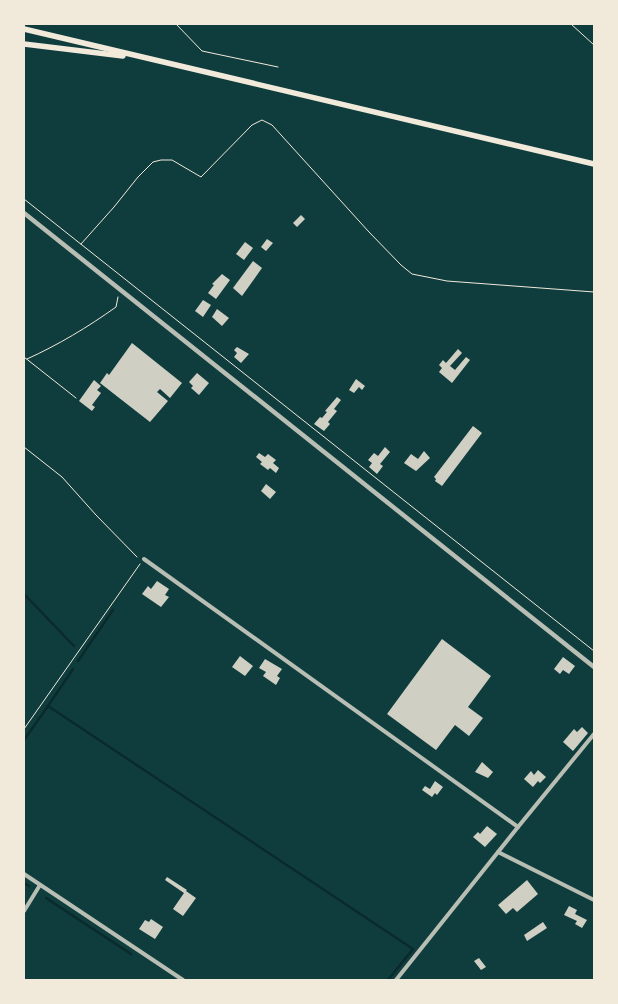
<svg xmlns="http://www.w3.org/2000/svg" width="618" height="1004" font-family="Manrope,sans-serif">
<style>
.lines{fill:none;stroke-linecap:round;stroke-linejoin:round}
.stream{stroke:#0a2a2b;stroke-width:2.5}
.building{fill:#cfcfc3}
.path{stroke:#f1e9da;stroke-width:1}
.minor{stroke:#b8beb3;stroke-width:4}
.tertiary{stroke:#b8beb3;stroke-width:4.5}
.primary{stroke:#f1e9da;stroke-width:5.5}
</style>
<rect width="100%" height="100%" fill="#0f3d3e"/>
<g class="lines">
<!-- stream -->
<g class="stream">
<polyline points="24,594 74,646"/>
<polyline points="78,661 113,610"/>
<polyline points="48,706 73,669"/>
<polyline points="24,740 48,706 413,949 388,980"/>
<polyline points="24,883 29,886"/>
<polyline points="46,898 131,954"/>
</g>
</g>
<!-- building -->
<g class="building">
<polygon points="301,215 305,219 297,227 293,223"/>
<polygon points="267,239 273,243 266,251 261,247"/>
<polygon points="245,242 253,248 244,260 236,254"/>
<polygon points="253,261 262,268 242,296 233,288"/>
<polygon points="222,274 230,280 216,299 208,293 214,285 212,284"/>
<polygon points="203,300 211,305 203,317 195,311"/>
<polygon points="217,309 229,318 222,326 212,317"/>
<polygon points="132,343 182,383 170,398 160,389 157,392 168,401 150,422 100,383 107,373 109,375"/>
<polygon points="237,347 249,354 241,363 234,357 237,353 234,350"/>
<polygon points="458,349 462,353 450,366 455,370 466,357 470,360 452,383 439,372 442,368 439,365 443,360 446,363"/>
<polygon points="197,373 209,383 199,395 191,388 193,386 189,382"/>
<polygon points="356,379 365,386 362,390 359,387 354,393 349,390"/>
<polygon points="94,380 101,386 97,390 101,393 92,405 95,407 92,411 79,401"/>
<polygon points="337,397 341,400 334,409 337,411 328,422 330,424 324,431 314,424 320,417 322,418 327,412 325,411"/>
<polygon points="473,426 482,433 442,486 435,481 436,479 434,477"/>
<polygon points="385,447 390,452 380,464 383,466 377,474 369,467 372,463 368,460 374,453 378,456"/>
<polygon points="424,451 430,458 416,471 404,463 411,454 418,459"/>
<polygon points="259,453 265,457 268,454 276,460 273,463 279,468 276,473 270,468 268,470 260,464 262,462 256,457"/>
<polygon points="266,484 276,492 270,499 261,491"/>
<polygon points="157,581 169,589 165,595 169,597 161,607 142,594 148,586 151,589"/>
<polygon points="442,639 491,676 468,707 483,718 469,736 455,725 436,750 387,714"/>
<polygon points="240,656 253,666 245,676 232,667"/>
<polygon points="563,657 575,666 569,674 563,670 560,674 554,669"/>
<polygon points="265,659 282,669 277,676 280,678 276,685 263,676 266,672 259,668"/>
<polygon points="582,727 588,733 573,751 563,742 574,729 577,732"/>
<polygon points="482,762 493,772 488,778 475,772"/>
<polygon points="538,770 546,777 540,783 538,781 533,787 524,779 531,771 534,775"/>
<polygon points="435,781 443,787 437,795 435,793 432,797 422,790 425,786 430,789"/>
<polygon points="487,826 497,834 485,847 473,837 478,832 480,834"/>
<polygon points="167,877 187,890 186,891 196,898 183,916 173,909 184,893 165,880"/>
<polygon points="527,880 538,894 517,912 513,908 506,914 498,905"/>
<polygon points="569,906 577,910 575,914 587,920 582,928 575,924 577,921 564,915"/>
<polygon points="151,919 163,927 155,939 139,929 145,920 149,922"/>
<polygon points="543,922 547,928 527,941 524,935"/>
<polygon points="479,958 486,967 481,970 474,961"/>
</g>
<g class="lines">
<!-- path -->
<g class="path">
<polyline points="176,24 202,51 278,67"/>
<polyline points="571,24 594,45"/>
<polyline points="24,199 594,651"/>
<polyline points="81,244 114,207 138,177 153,162 161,160 172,160 201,177 252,125 262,120 272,125 369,232 401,265 412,274 447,281 594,292"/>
<polyline points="24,357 76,398"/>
<path d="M27 359C58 345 88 327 116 307L118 297"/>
<polyline points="24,447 62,477 96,515 137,557"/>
<polyline points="24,729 140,564"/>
</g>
<!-- minor -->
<g class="minor">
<polyline points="144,559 518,827"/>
<polyline points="498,852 594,900"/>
<polyline points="24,874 183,980"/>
<polyline points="24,911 40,885"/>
<polyline points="396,980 518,827 594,734"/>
</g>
<!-- tertiary -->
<polyline class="tertiary" points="24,213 594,667"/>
<!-- primary -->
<g class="primary">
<polyline points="24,29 594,164"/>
<polyline points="24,44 123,56"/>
</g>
</g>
<!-- border -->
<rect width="618" height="1004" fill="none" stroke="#f1e9da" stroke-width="50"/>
</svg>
